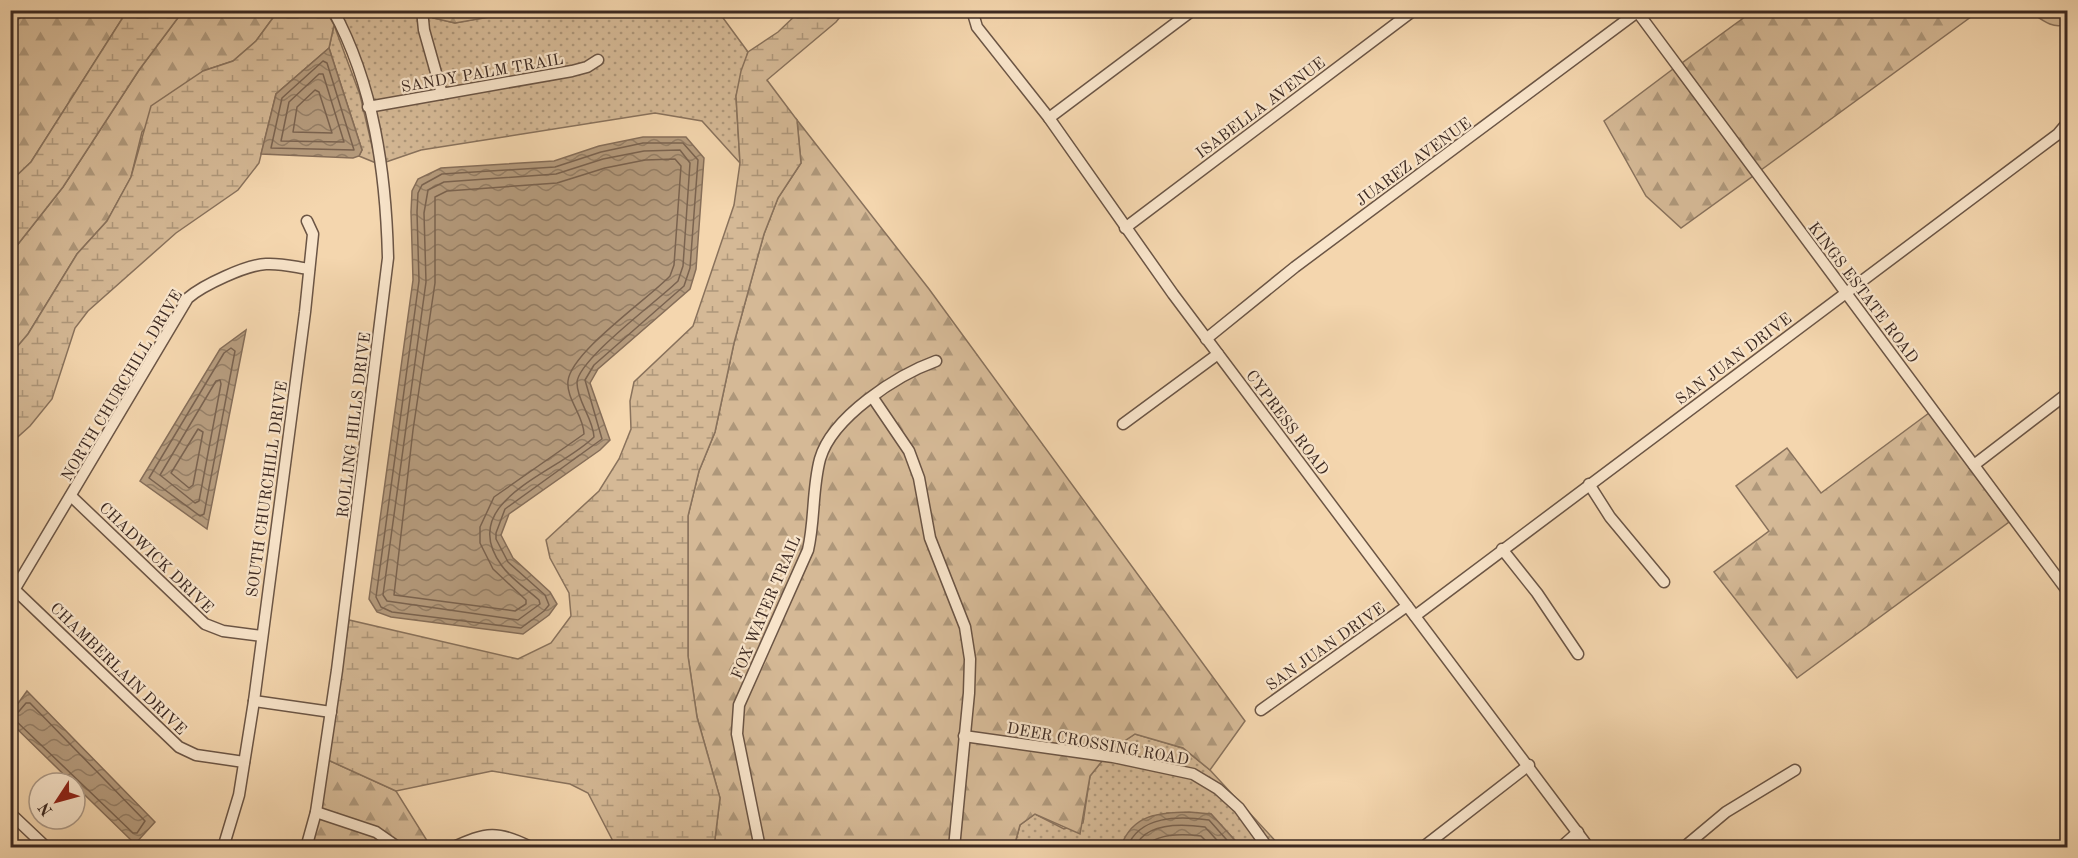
<svg xmlns="http://www.w3.org/2000/svg" width="2078" height="858" font-family="'Old Standard TT',serif">
<style>
.grass{fill:url(#grass-dots);stroke:#89725c;stroke-width:1.5}
.forest{fill:url(#forest-firs);stroke:#89725c;stroke-width:1.5}
.wetland{fill:url(#wetland-marsh);stroke:#89725c;stroke-width:1.5}
.water{fill:url(#water-waves);stroke:#866e59;stroke-width:1.5}
.lines{fill:none;stroke-linecap:round;stroke-linejoin:round}
.shore{stroke:#7a6350;stroke-width:1.5}
.minor-casing{stroke:#6b5545;stroke-width:13}
.minor{stroke:#f8e4ca;stroke-width:10}
.labels{text-anchor:middle;stroke-width:4.5;stroke-linejoin:round;paint-order:stroke}
.street-label{font-size:16px;fill:#3d2a22;stroke:#f8e4ca}
</style>
<defs>
<pattern id="grass-dots" width="8" height="8" patternUnits="userSpaceOnUse" patternTransform="scale(1.5)"><rect width="8" height="8" fill="#d5b996"/><path d="M2 2h.1M6 6h.1" fill="none" stroke="#ae977a" stroke-width="1.8" stroke-linecap="round"/></pattern>
<pattern id="forest-firs" width="22" height="20" patternUnits="userSpaceOnUse" patternTransform="scale(1.5)"><rect width="22" height="20" fill="#d5b996"/><path d="M5 1l3.5 6h-7zM16 11l3.5 6h-7z" fill="#ae977a"/></pattern>
<pattern id="wetland-marsh" width="20" height="14" patternUnits="userSpaceOnUse" patternTransform="scale(1.5)"><rect width="20" height="14" fill="#d5b996"/><path d="M1 5h8M5 5V1M11 12h8M15 12V8" fill="none" stroke="#ae977a"/></pattern>
<pattern id="water-waves" width="16" height="10" patternUnits="userSpaceOnUse" patternTransform="scale(1.5)"><rect width="16" height="10" fill="#b69c7e"/><path d="M0 5q4-4 8 0t8 0" fill="none" stroke="#957f67"/></pattern>
</defs>
<rect width="100%" height="100%" fill="#f4d6ae"/>
<filter id="stains"><feTurbulence type="fractalNoise" baseFrequency=".00333" numOctaves="4"/><feColorMatrix values="0 0 0 0 .2 0 0 0 0 .09 0 0 0 0 .02 0 0 0 .5 -.17"/></filter>
<radialGradient id="worn" r=".72"><stop offset=".6" stop-color="#630" stop-opacity="0"/><stop offset="1" stop-color="#630" stop-opacity=".3"/></radialGradient>
<!-- grass -->
<g class="grass">
<polygon points="524,10 718,11 748,52 736,96 740,163 702,121 655,113 421,150 386,162 370,92 338,11 432,11 433,18 455,23"/>
<polygon points="334,25 360,95 376,163 359,156 362,150 329,48"/>
<polygon points="1135,734 1183,748 1210,770 1281,847 1241,847 1211,814 1167,813 1122,847 1014,848 1020,825 1035,814 1064,829 1083,823 1090,776 1111,750"/>
</g>
<!-- forest -->
<g class="forest">
<polygon points="29,11 127,11 31,162 11,181 11,25"/>
<polygon points="183,11 278,11 256,41 233,61 203,71 142,132 131,177 107,221 77,254 28,334 11,354 11,253 63,187 139,70"/>
<polygon points="432,11 432,10 524,11 455,23 433,18"/>
<polygon points="1753,11 1979,11 1761,170 1682,63"/>
<path d="M2029 11H2067V24C2052 30 2041 19 2029 11Z"/>
<polygon points="1673,69 1753,176 1681,228 1646,196 1604,121"/>
<polygon points="797,120 929,289 1245,721 1210,770 1183,748 1135,734 1111,750 1090,776 1080,834 1035,814 1020,825 1014,847 714,848 720,798 697,717 688,656 688,516 699,471 715,432 734,343 764,234 778,198 801,163"/>
<polygon points="1929,413 2009,522 1797,678 1714,572 1769,531 1736,486 1787,448 1821,493"/>
<polygon points="328,760 396,791 431,847 311,848"/>
</g>
<!-- wetland -->
<g class="wetland">
<polygon points="127,11 183,11 139,70 63,187 11,253 11,181 31,162"/>
<polygon points="278,11 326,11 334,25 329,48 276,94 259,163 238,190 176,233 88,311 75,328 52,399 30,426 11,443 11,354 28,334 77,254 107,221 131,177 151,106 203,71 233,61 256,41"/>
<polygon points="800,11 845,11 836,22 767,80 797,120 801,163 778,198 764,234 734,343 715,432 699,471 688,516 688,656 697,717 720,798 714,847 616,847 588,793 570,784 492,771 396,791 328,760 349,620 518,659 551,643 571,616 569,593 550,558 546,540 599,491 619,459 631,429 630,401 634,382 693,326 734,205 740,163 736,96 741,71 748,52 778,32"/>
</g>
<!-- water -->
<g class="water">
<polygon points="329,48 362,150 359,156 353,158 261,154 276,94"/>
<polygon points="643,137 686,137 704,158 696,269 690,289 598,369 590,383 610,440 600,450 509,514 501,535 513,558 550,592 557,604 549,615 523,634 391,617 377,612 369,599 413,280 411,212 412,191 418,179 441,168 554,161 599,146"/>
<polygon points="246,330 207,529 140,481 220,349"/>
<polygon points="27,691 155,822 135,844 11,723 11,713"/>
<path d="M1189 812 1211 814 1241 847 1121 846C1133 814 1158 813 1189 812Z"/>
</g>
<g class="lines">
<!-- shore -->
<g class="shore">
<polygon points="323,61 327,63 354,150 271,148 282,98"/>
<polygon points="323,74 344,142 281,141 289,102 319,74"/>
<polygon points="315,90 319,92 332,133 293,132 297,107"/>
<polygon points="643,143 683,143 698,160 690,268 684,286 594,365 585,380 602,439 505,509 496,533 496,539 508,562 545,595 549,605 544,611 521,628 392,612 381,607 376,597 419,281 417,212 418,193 422,185 442,174 555,167 601,152"/>
<path d="M644 151 680 150 690 163 683 266 678 281C659 300 577 360 577 383 577 401 593 418 594 437 558 473 454 501 502 566 511 579 527 589 539 600L540 604 518 620 387 601 383 595 426 282 424 213 428 190 444 182 556 174 603 159Z"/>
<path d="M645 160 675 159 681 166 674 265 670 276C648 299 571 352 568 381 566 399 584 416 584 434L494 497 480 527V543L493 569 526 600V604L515 611 394 595 413 430 435 283V197L447 191 557 183 605 168Z"/>
<polygon points="231,348 235,351 204,514 200,516 149,478 224,353"/>
<polygon points="220,380 221,384 199,501 195,503 160,475 216,381"/>
<polygon points="198,429 203,432 193,485 189,488 171,473"/>
<polygon points="26,703 30,703 145,821 137,833 133,833 15,720 15,716"/>
<path d="M1127 848C1139 815 1179 816 1209 820L1234 848"/>
<path d="M1135 848C1145 822 1183 824 1205 827L1224 848"/>
<path d="M1145 848C1156 832 1184 834 1201 836L1213 848"/>
</g>
<!-- minor casing -->
<g class="minor-casing">
<g id="minor">
<polyline points="422,10 424,30 442,94"/>
<polyline points="972,10 977,27 1049,118 1173,294 1589,848"/>
<polyline points="1636,10 2068,592"/>
<polyline points="368,107 572,71 587,67 598,60"/>
<polyline points="1049,118 1193,10"/>
<polyline points="1125,228 1414,10"/>
<polyline points="1206,339 1295,267 1640,10"/>
<polyline points="873,398 909,451 919,478 930,538 965,627 970,659 969,693 954,848"/>
<polyline points="1123,424 1218,354"/>
<polyline points="1974,465 2068,393"/>
<polyline points="1589,484 1610,517 1664,582"/>
<polyline points="71,496 205,624 223,631 262,636"/>
<polyline points="1502,549 1537,593 1578,654"/>
<polyline points="15,590 179,747 196,755 244,762"/>
<path d="M10 597 188 298C203 285 246 265 266 264 281 263 295 267 309 269"/>
<polyline points="1415,616 2058,134 2068,122"/>
<polyline points="254,701 331,712"/>
<polyline points="1261,710 1407,606"/>
<polyline points="964,736 1113,757 1193,774 1218,789 1239,808 1268,848"/>
<polyline points="316,812 376,832 399,848"/>
<polyline points="10,813 47,848"/>
<polyline points="223,848 239,795 254,701 305,312 313,234 307,221"/>
<path d="M306 848 316 812 337 670 388 258C386 174 374 85 333 10"/>
<path d="M452 848C486 832 498 830 532 848"/>
<path d="M760 848 737 734 739 705 808 550C815 520 812 489 820 459 832 417 897 375 936 361"/>
<polyline points="1422,848 1529,765"/>
<polyline points="1560,848 1578,832"/>
<polyline points="1683,848 1726,812 1795,770"/>
</g>
</g>
<!-- minor -->
<use href="#minor" class="minor"/>
</g>
<g class="labels">
<!-- street labels -->
<g class="street-label">
<text transform="translate(482 72) rotate(-10)" y="6">SANDY PALM TRAIL</text>
<text transform="translate(1260 107) rotate(-37)" y="6">ISABELLA AVENUE</text>
<text transform="translate(1413 161) rotate(-36)" y="6">JUAREZ AVENUE</text>
<text transform="translate(1864 292) rotate(53)" y="6">KINGS ESTATE ROAD</text>
<text transform="translate(1733 358) rotate(-37)" y="6">SAN JUAN DRIVE</text>
<text transform="translate(121 385) rotate(-59)" y="6">NORTH CHURCHILL DRIVE</text>
<text transform="translate(1288 422) rotate(53)" y="6">CYPRESS ROAD</text>
<text transform="translate(353 425) rotate(-83)" y="6">ROLLING HILLS DRIVE</text>
<text transform="translate(266 489) rotate(-82)" y="6">SOUTH CHURCHILL DRIVE</text>
<text transform="translate(157 557) rotate(44)" y="6">CHADWICK DRIVE</text>
<text transform="translate(765 607) rotate(-67)" y="6">FOX WATER TRAIL</text>
<text transform="translate(1325 646) rotate(-35)" y="6">SAN JUAN DRIVE</text>
<text transform="translate(119 668) rotate(44)" y="6">CHAMBERLAIN DRIVE</text>
<text transform="translate(1098 743) rotate(10)" y="6">DEER CROSSING ROAD</text>
</g>
</g>
<!-- margin -->
<rect width="2078" height="858" fill="none" stroke="#f4d6ae" stroke-width="36"/>
<rect x="12" y="12" width="2054" height="834" fill="none" stroke="#3d2a22" stroke-width="3"/>
<rect x="18" y="18" width="2042" height="822" fill="none" stroke="#3d2a22" stroke-width="1.5"/>
<!-- north arrow -->
<g transform="translate(57 801) rotate(234)"><circle r="28" fill="#f8e4ca" stroke="#ad9a87" stroke-width="1.5"/>
<path d="M0-4.5L10 22L0 15L-10 22Z" fill="#8f2418"/>
<text y="-9" font-size="16" font-weight="bold" text-anchor="middle" fill="#3d2a22">N</text>
</g>
<rect width="100%" height="100%" filter="url(#stains)"/>
<rect width="100%" height="100%" fill="url(#worn)"/>
</svg>
